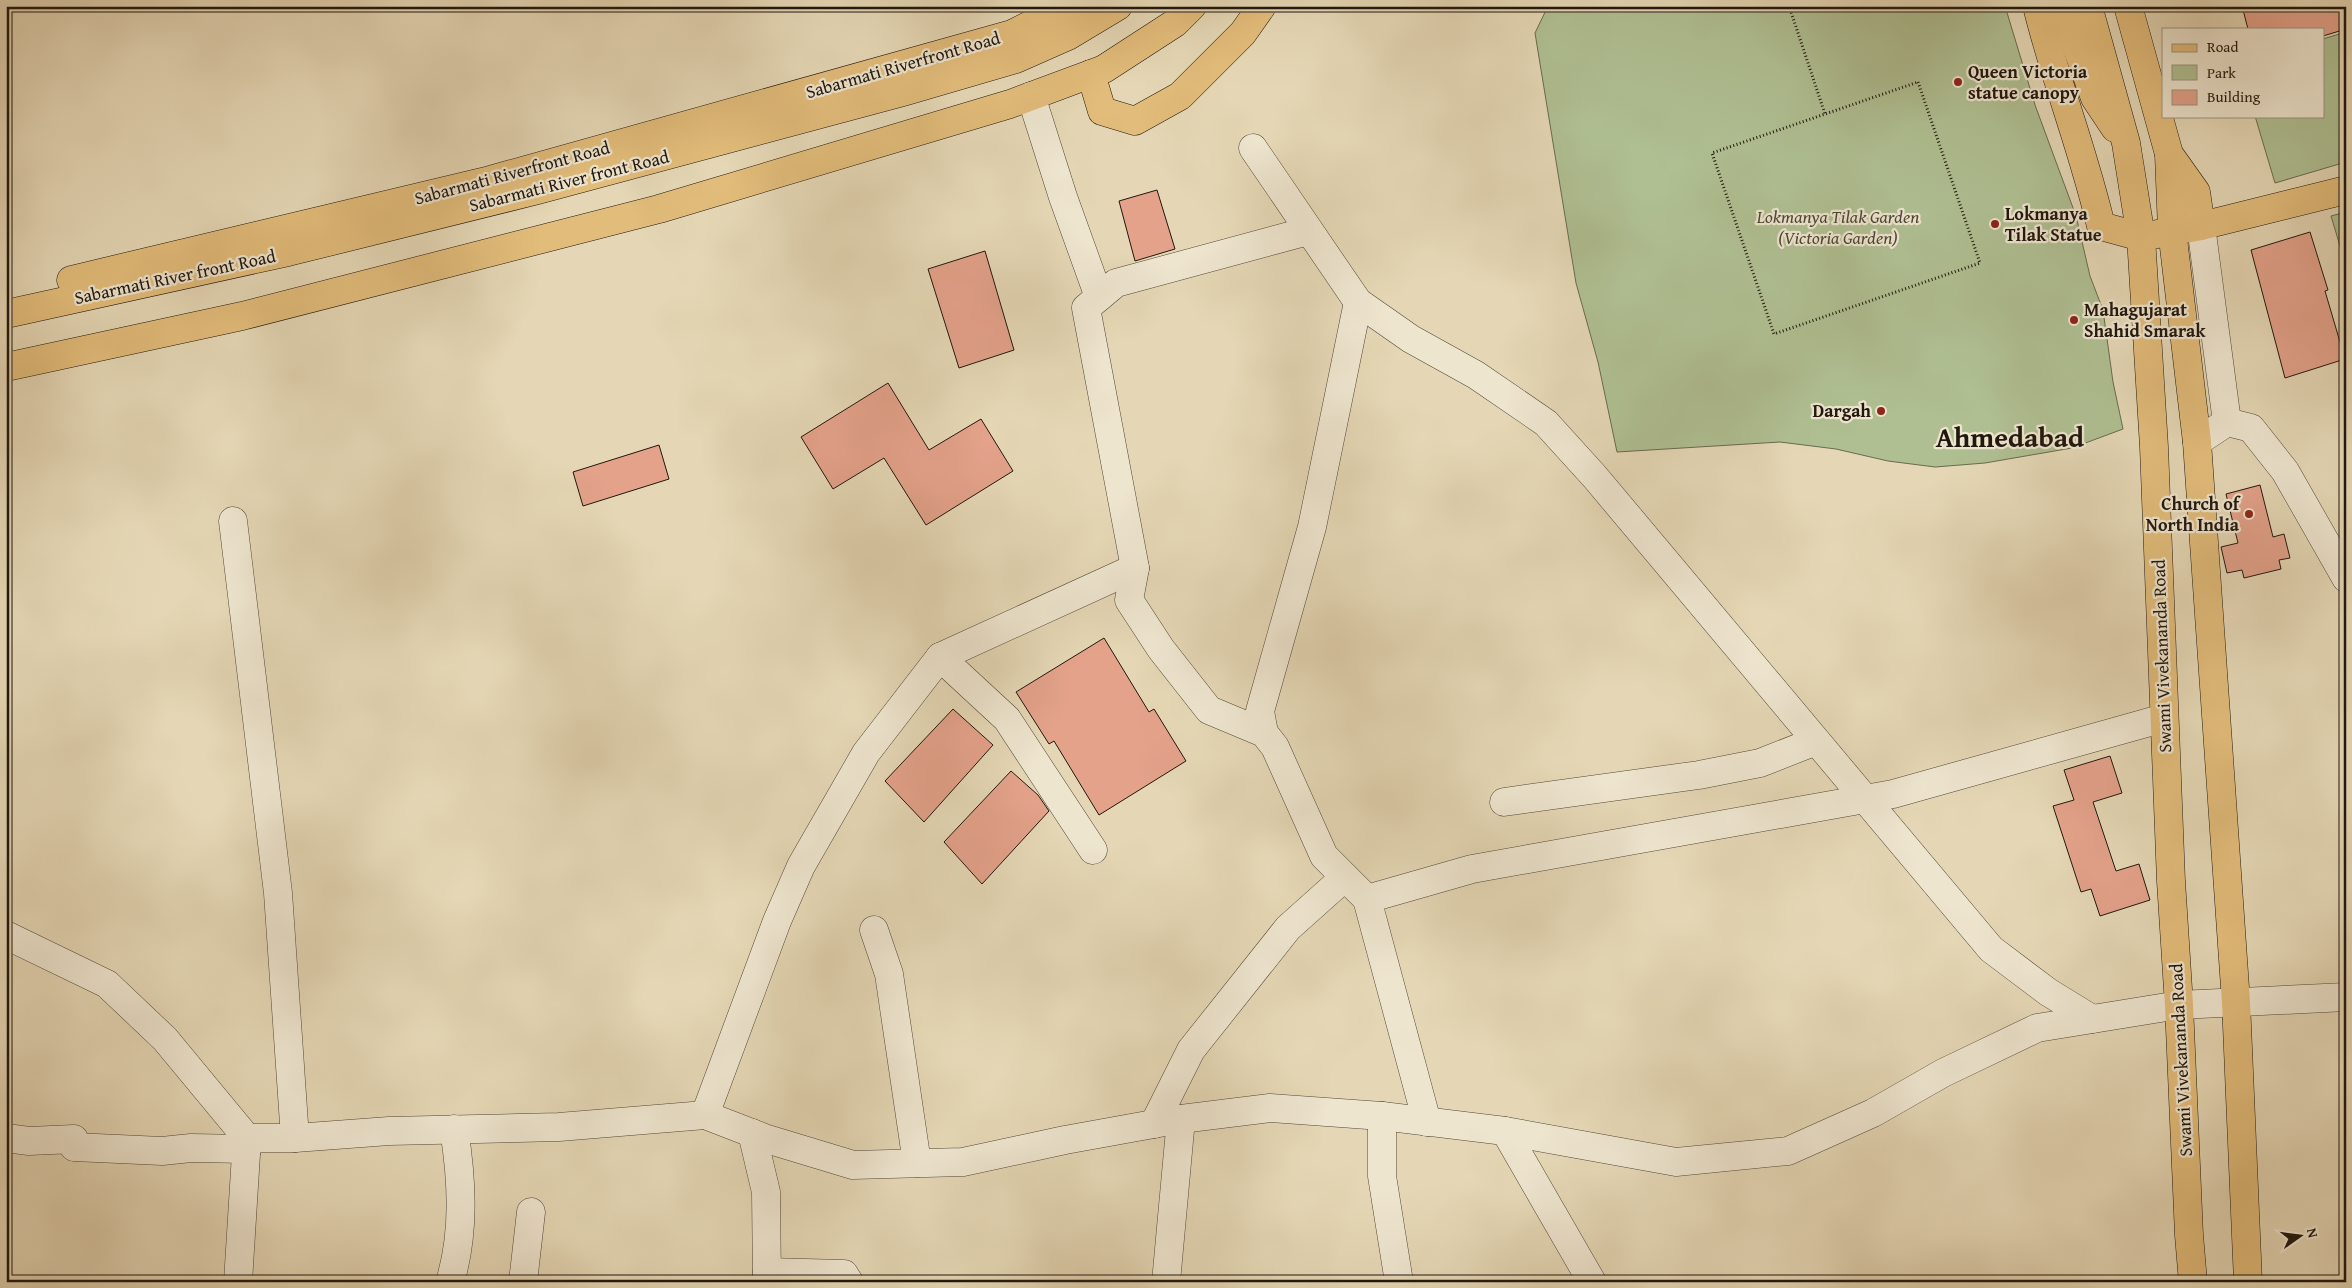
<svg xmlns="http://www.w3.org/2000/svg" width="2352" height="1288" font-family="'Gentium Book Plus',serif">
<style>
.green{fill:#afbf92;stroke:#686b50}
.building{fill:#e4a28b;stroke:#20170e}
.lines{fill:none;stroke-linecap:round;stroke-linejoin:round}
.minor-casing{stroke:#514738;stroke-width:29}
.major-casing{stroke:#20170e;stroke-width:29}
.path{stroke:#20170e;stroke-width:3;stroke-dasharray:1 2.5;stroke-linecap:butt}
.minor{stroke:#eee5cf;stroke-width:28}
.major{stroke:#e2bc7a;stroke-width:28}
.poi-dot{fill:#8f2418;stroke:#eee5cf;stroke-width:2}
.labels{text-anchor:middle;stroke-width:4.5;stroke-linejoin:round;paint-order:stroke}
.street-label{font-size:18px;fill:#20170e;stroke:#eee5cf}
.poi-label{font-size:18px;font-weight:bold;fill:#20170e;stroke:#eee5cf;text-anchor:start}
.park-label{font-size:18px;font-style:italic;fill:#4b4936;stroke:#eee5cf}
.town-label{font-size:28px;font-weight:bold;fill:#20170e;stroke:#eee5cf}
</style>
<rect width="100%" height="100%" fill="#e5d7b5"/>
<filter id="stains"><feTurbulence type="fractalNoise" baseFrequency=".004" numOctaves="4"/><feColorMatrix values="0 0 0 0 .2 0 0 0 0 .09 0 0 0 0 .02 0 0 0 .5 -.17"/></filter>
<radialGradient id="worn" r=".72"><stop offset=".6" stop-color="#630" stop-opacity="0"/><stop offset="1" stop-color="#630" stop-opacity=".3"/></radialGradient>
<!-- green -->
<g class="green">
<polygon points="1548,6 2005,6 2035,105 2076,216 2090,276 2103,310 2113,382 2123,429 2072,448 1985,463 1935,467 1888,461 1836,449 1780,442 1617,452 1598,362 1576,283 1535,33"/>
<polygon points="2346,32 2346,162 2275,183 2255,116 2323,116 2323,39"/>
<polygon points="2346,212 2346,266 2331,216"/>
</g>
<!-- building -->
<g class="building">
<polygon points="2242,6 2346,6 2346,29 2323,36 2323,29 2248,29"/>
<polygon points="1157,190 1175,249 1135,261 1119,201"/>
<polygon points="2310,232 2328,290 2325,291 2345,359 2285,378 2251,250"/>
<polygon points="985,251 1014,350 959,368 928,269"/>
<polygon points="888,383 929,450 981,419 1013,471 926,525 884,458 833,489 801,437"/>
<polygon points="659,445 669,479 583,506 573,472"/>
<polygon points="2260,485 2273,537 2284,534 2290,558 2279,560 2281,569 2244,578 2242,570 2227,573 2221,547 2238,543 2226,494"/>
<polygon points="1104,638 1149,712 1154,709 1186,761 1099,815 1054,741 1049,744 1016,692"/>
<polygon points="953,709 993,745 924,822 885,781"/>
<polygon points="2110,756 2122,793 2093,802 2116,871 2139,864 2150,900 2100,916 2091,889 2081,892 2053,806 2074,800 2064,770"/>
<polygon points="1011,771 1038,795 1049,811 982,884 944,842"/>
</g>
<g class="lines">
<!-- minor casing -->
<g class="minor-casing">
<g id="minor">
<polyline points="1031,96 1063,197 1099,297"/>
<polyline points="1253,148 1358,302 1411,339 1476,375 1546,423 1595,477 1991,949 2048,992 2092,1019"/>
<polyline points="2201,226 2227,422"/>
<polyline points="1308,231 1116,283 1086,308 1135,568 1129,600 1161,649 1209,710 1264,733 1275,747 1324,856 1367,899"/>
<polyline points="2197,442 2227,422 2251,428 2285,471 2346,578"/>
<polyline points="233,521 278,893 295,1138"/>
<polyline points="1264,733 1260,711 1312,527 1358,302"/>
<polyline points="1504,802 1699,775 1760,763 1816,741"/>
<polyline points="1093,850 1007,719 940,657 1135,568"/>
<polyline points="874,930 889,974 917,1163"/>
<polyline points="6,935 107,984 165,1039 247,1138 295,1138 389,1131 559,1127 705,1115 767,1139 853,1165 963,1162 1065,1140 1181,1119 1270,1108 1382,1116 1505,1131 1676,1162 1788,1151 1873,1113 1943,1073 2037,1028 2179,1005 2346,997"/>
<polyline points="705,1115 777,921 801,866 866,753 940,657"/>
<polyline points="1382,1116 1382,1176 1399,1282"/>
<polyline points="1427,1122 1367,899 1472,869 1893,794 2164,718"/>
<polyline points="1154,1124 1191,1050 1288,928 1345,877"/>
<polyline points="1505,1131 1592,1282"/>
<polyline points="752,1133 766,1192 767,1282"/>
<polyline points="6,1138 29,1141 74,1139 74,1147 162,1151 191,1148 247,1149"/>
<polyline points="767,1272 844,1274 849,1282"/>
<polyline points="238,1282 247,1138"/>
<path d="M450 1282C465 1232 462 1180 454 1129"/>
<polyline points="523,1282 531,1212"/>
<polyline points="1166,1282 1181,1119"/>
</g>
</g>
<!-- major casing -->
<g class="major-casing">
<g id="major">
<path d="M2037 6C2055 80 2084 152 2101 226L2141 237 2201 226 2346 190"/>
<polyline points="2062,6 2095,98 2115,128"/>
<polyline points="2088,6 2126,143 2141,237 2154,447 2171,881 2179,1005 2189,1235 2193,1282"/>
<polyline points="2128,6 2169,154 2172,230 2197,442 2236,1002 2248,1282"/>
<polyline points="1091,74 1102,111 1135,121 1180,96 1243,33 1262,6"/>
<polyline points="2169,154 2196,192 2201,226"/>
<polyline points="71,280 490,180 1012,34 1068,6"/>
<polyline points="6,314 288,252 538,190 903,92 1016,59 1068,36 1118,6"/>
<polyline points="6,367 242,316 659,209 1010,104 1104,69 1175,23 1192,6"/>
</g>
</g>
<!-- path -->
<g class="path">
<polyline points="1789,6 1825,114"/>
<polygon points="1918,82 1980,263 1774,334 1712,153"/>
</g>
<!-- minor -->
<use href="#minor" class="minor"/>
<!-- major -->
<use href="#major" class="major"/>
</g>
<!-- markers -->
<g class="poi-dot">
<circle cx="1958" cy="82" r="5"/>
<circle cx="1995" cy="224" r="5"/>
<circle cx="2074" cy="320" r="5"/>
<circle cx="1881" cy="411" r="5"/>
<circle cx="2249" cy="514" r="5"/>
</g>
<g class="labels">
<!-- street labels -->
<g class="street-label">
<text transform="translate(903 65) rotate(-16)" y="6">Sabarmati Riverfront Road</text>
<text transform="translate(512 173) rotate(-15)" y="6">Sabarmati Riverfront Road</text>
<text transform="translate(569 181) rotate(-14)" y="6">Sabarmati River front Road</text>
<text transform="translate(175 277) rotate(-12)" y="6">Sabarmati River front Road</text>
<text transform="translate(2162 656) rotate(-92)" y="6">Swami Vivekananda Road</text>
<text transform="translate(2181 1060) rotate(-93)" y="6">Swami Vivekananda Road</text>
</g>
<!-- poi labels -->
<g class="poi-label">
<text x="1968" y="78">Queen Victoria<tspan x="1968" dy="21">statue canopy</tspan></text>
<text x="2005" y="220">Lokmanya<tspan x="2005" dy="21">Tilak Statue</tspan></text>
<text x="2084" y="316">Mahagujarat<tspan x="2084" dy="21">Shahid Smarak</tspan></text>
<text x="1871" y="417" text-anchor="end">Dargah</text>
<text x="2239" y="510" text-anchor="end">Church of<tspan x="2239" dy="21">North India</tspan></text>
</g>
<!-- park labels -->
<g class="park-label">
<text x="1838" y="223">Lokmanya Tilak Garden<tspan x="1838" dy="21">(Victoria Garden)</tspan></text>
</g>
<!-- town labels -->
<g class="town-label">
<text x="2010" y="447">Ahmedabad</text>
</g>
</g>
<!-- margin -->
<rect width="2352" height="1288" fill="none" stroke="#e5d7b5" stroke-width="25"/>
<rect x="8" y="8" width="2337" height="1273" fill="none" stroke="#20170e" stroke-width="2.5"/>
<rect x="12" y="12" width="2327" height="1263" fill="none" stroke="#20170e"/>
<!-- legend -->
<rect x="2162" y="28" width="162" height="90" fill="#eee5cf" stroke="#9c9382"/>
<rect x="2172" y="44" width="25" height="8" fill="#e2bc7a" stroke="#9c9382"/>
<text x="2207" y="52" font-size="15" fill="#20170e">Road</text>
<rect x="2172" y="65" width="25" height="15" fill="#afbf92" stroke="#9c9382"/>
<text x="2207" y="78" font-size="15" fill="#20170e">Park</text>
<rect x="2172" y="90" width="25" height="15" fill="#e4a28b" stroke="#9c9382"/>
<text x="2207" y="102" font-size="15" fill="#20170e">Building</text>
<!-- north arrow -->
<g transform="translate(2300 1236) rotate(76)" stroke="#eee5cf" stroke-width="4" paint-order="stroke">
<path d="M0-4L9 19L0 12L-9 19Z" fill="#20170e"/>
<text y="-8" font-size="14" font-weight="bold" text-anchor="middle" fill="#20170e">N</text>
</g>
<rect width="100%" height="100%" filter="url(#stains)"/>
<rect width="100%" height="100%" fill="url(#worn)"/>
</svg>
